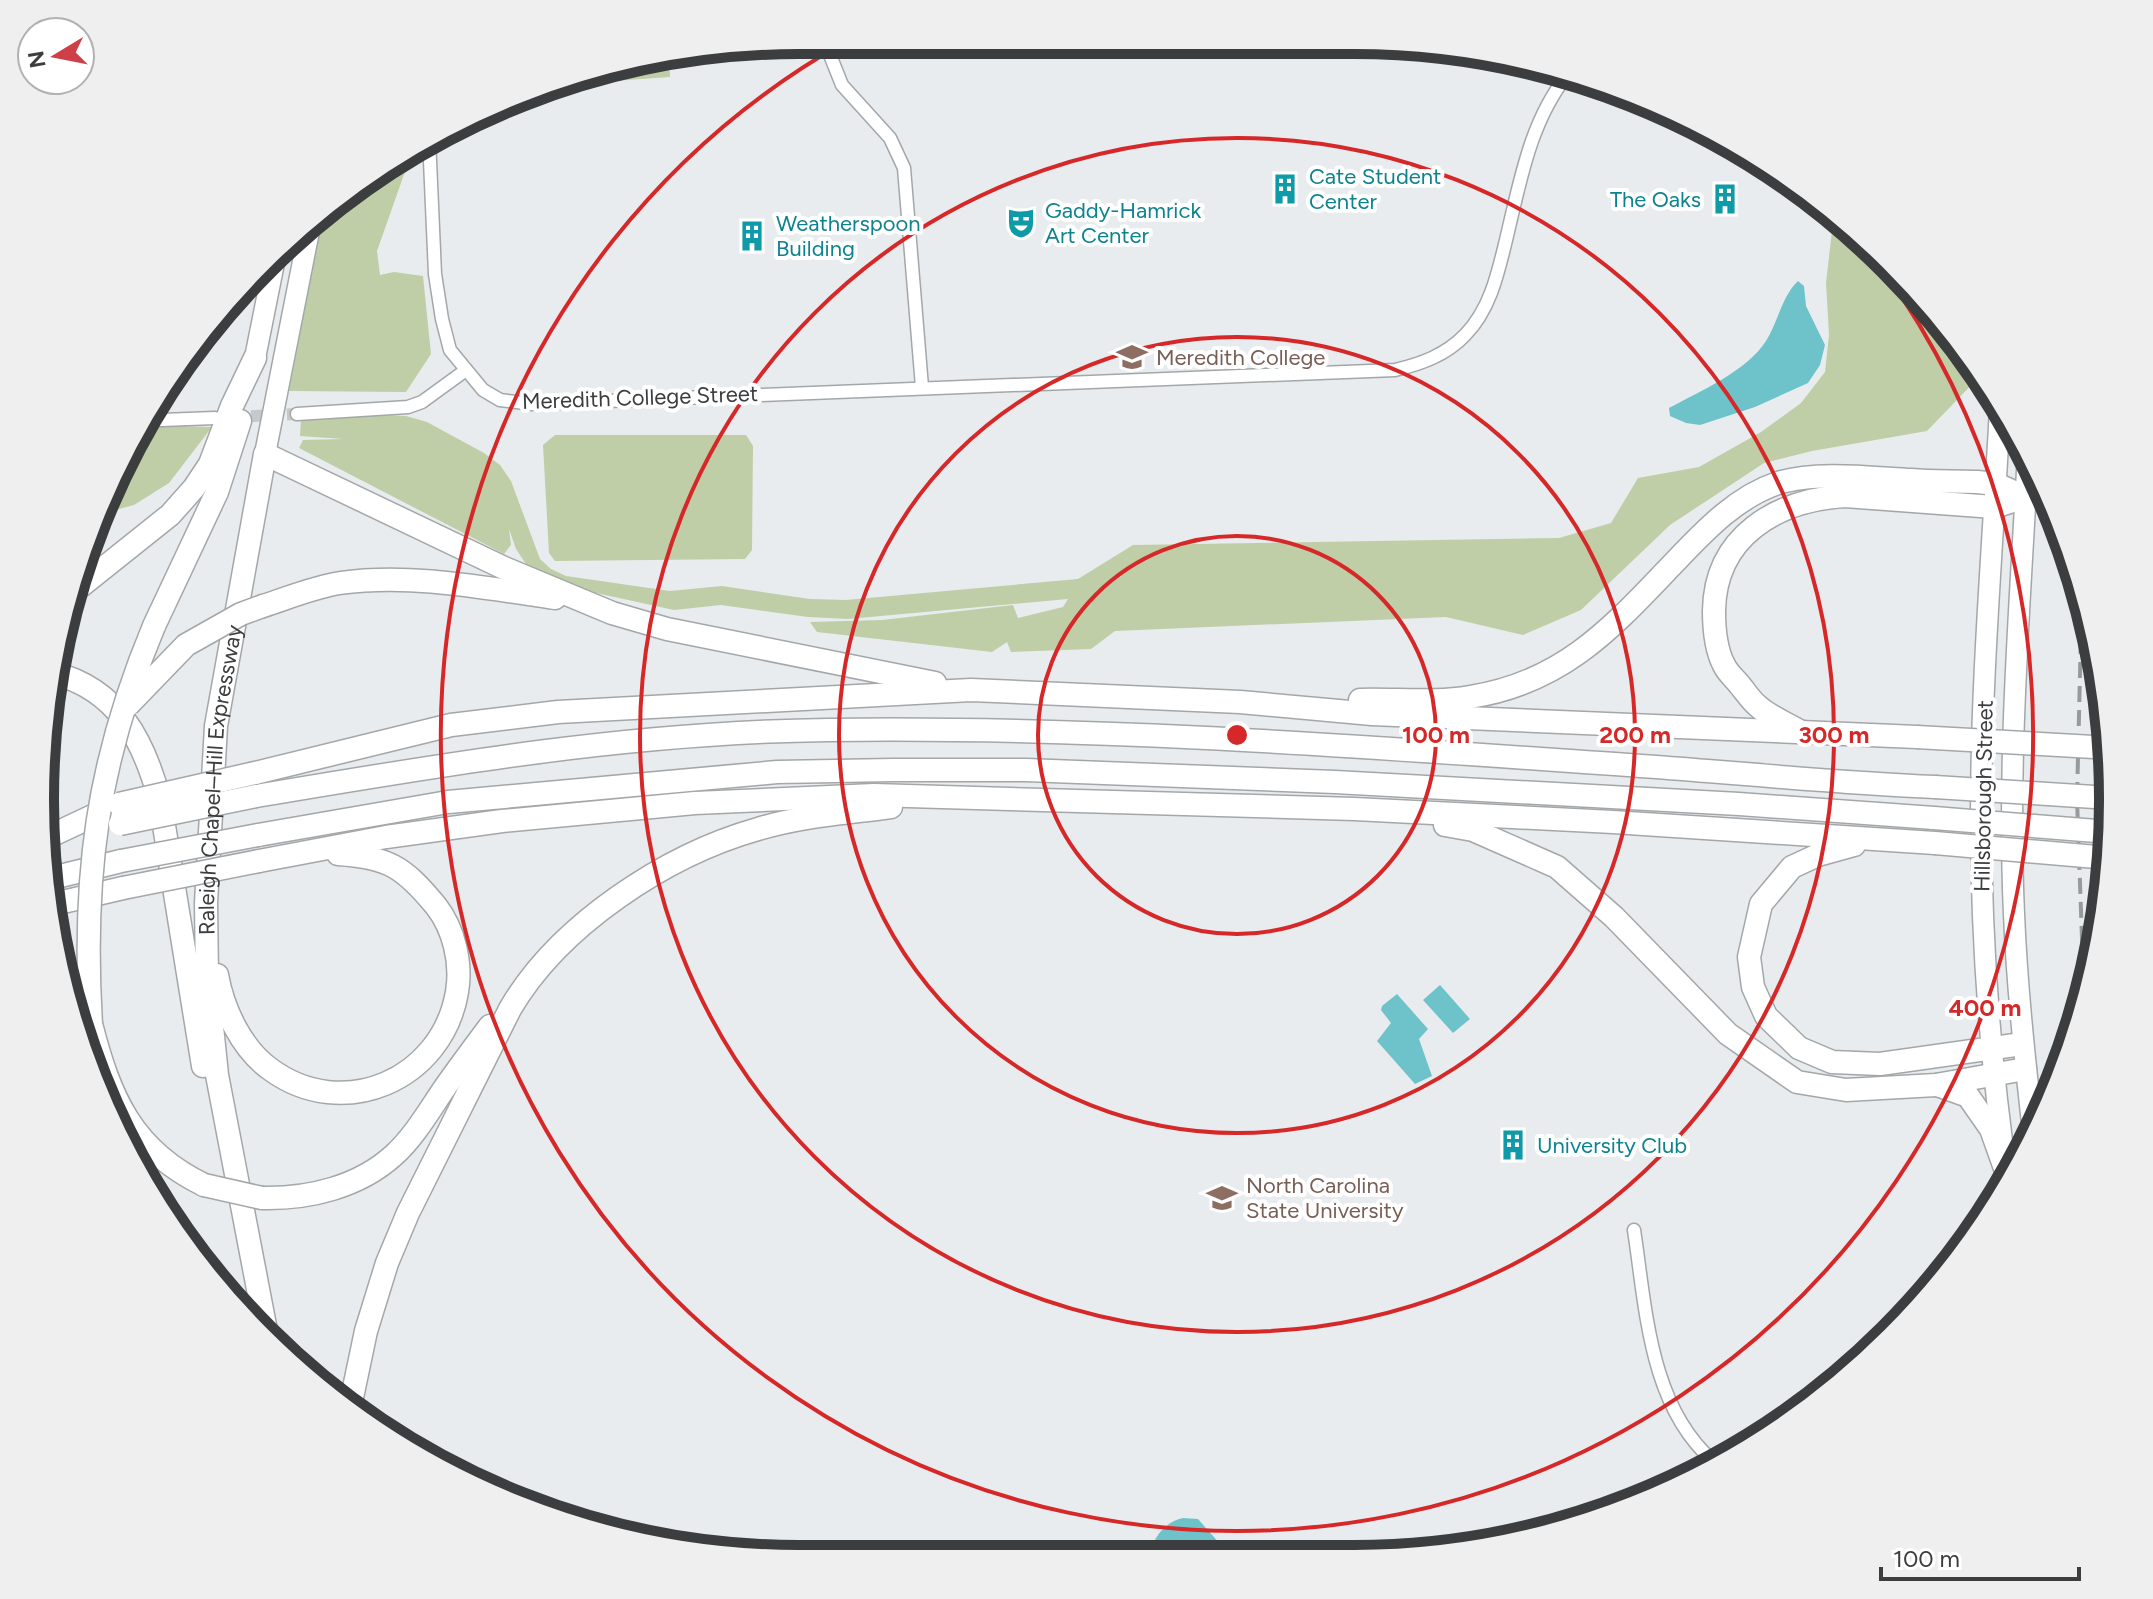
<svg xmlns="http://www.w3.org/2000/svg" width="2153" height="1599" font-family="Figtree,sans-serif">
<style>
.green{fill:#bfcea7}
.water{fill:#6ec3cb}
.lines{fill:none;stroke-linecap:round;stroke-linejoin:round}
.street-tunnel{stroke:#c6c9cb;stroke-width:12;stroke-dasharray:12 6;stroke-linecap:butt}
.street-casing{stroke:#a4a7a9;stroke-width:15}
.primary-casing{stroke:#a4a7a9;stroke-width:23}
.highway-casing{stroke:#a4a7a9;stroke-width:25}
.street{stroke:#fff;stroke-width:12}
.primary{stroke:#fff;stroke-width:20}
.highway{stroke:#fff;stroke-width:22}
.rail{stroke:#979a9b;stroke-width:4;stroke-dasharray:16 8;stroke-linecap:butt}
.highway-bridge-casing{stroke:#a4a7a9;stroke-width:25;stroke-linecap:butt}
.highway-bridge{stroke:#fff;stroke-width:22}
.ring{fill:none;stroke:#d62828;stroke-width:4}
.labels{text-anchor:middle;stroke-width:8;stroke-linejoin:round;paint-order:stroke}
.culture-label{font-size:22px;fill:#0d838f;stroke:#fff;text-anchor:start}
.education-label{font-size:22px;fill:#785e54;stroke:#fff;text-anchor:start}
.street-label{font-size:22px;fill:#3c3d3e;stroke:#fff}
.rim{fill:none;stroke:#3c3d3e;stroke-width:10}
.centre{fill:#d62828;stroke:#fff;stroke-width:4}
.ring-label{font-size:24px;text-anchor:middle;font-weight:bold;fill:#d62828;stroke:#fff;stroke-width:8;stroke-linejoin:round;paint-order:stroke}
</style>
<rect width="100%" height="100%" fill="#e8ecee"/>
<!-- green -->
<g class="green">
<polygon points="669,57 670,77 599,82 598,68 602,66"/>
<polygon points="409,150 407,166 377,251 380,275 394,272 423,276 431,354 406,392 289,391 323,216"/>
<polygon points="1833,222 1956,338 1980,376 1927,431 1812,451 1764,463 1670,525 1581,610 1523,635 1446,617 1115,631 1091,649 1011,652 1007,642 992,652 817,632 810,622 882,620 1013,605 1018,618 1063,607 1068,599 848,619 808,617 721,605 674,610 596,593 557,580 526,564 516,549 509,529 511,545 504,554 299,448 303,440 343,439 300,436 301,419 384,415 406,416 427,422 484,453 500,465 511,481 540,559 551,569 566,576 670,591 722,586 810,599 846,600 1078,579 1133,545 1559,538 1611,523 1638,478 1699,467 1761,432 1801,403 1825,372 1829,335 1826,283"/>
<path d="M183 423 182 426 212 427 169 483 134 505 101 514C109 491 124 441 145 429 155 422 171 424 183 423Z"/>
<polygon points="555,435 746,435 753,446 752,550 745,559 555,561 549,553 543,445"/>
</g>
<!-- water -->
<g class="water">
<path d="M1798 281 1804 286 1806 306 1825 345 1820 365 1808 383 1755 407 1700 425 1686 423 1670 416 1669 408C1699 392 1748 370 1766 341 1778 322 1782 296 1798 281Z"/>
<polygon points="1440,985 1470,1019 1453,1033 1423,1000"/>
<polygon points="1397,994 1428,1029 1419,1039 1432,1076 1415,1084 1377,1041 1391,1023 1381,1010 1382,1006"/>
<path d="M1183 1518 1198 1519 1229 1554 1150 1555C1153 1537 1165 1522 1183 1518Z"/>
</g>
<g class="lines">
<!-- street-tunnel -->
<polyline class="street-tunnel" points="233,417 297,414"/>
<!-- street casing -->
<g class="street-casing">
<g id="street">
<polyline points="824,40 842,85 890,138 904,168 922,387"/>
<path d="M429 138 435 274 442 319 450 350 483 390 500 400 532 404 1395 370C1421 364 1446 355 1465 335 1490 310 1498 273 1506 240 1520 182 1530 121 1568 74"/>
<polyline points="297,414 408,407 422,402 466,370"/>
<polyline points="152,416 161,420 215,418"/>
<path d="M1634 1230C1646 1308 1649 1405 1713 1461"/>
</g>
</g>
<!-- primary casing -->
<g class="primary-casing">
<g id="primary">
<polyline points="255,358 276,253"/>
<path d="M2000 408C1993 543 1981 679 1981 815 1981 938 1990 1062 2008 1184"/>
<path d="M2028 452C2020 606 2007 760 2014 914 2017 987 2025 1060 2033 1132"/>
<polyline points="265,454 310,226"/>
</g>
</g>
<!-- highway casing -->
<g class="highway-casing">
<g id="highway">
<polyline points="76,590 170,515 194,488 210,464 232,406 255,358"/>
<path d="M263 606C288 598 314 587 340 583 411 573 485 588 555 598"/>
<polyline points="154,626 217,492 240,421"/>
<path d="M53 673C118 689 144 741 160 801L203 1066"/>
<path d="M1360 700C1395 699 1436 703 1470 697 1561 683 1609 631 1669 568 1700 536 1733 498 1778 483 1815 471 1872 478 1911 480 1933 482 1955 481 1977 482L1996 484 2025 497"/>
<path d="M1801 732C1788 724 1770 717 1759 707 1751 701 1745 691 1739 684 1734 678 1727 672 1724 665 1716 650 1714 628 1714 611 1715 536 1777 500 1845 496L1994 507 2025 497"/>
<polyline points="255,773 451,725 558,712 971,690 1240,702 1372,714 1917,737"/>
<path d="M256 796C445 764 635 732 828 730 1104 726 1381 748 1656 767 1749 774 1842 783 1935 787"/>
<polyline points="1445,825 1473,830 1557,867 1614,917 1728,1034 1797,1082 1846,1090 1936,1085 2025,1069"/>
<polyline points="258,835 448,802 777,772 893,770 1026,770 1335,782 1739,804 1934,818"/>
<polyline points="46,838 114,806"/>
<polyline points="1854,845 1818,855 1792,867 1761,904 1749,957 1753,987 1766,1016 1799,1048 1832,1062 1880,1064 2022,1044"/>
<polyline points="259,861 386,837 502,821 695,803 874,795 1354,809 1613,822 1935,843"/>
<polyline points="48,879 121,861"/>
<polyline points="54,904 123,888"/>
<path d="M217 975C223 1009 241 1048 270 1069 343 1123 442 1080 457 992 462 963 454 929 436 906 404 867 388 857 338 854"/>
<path d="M91 1024C110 1098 132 1150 204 1185"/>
<polyline points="1937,1085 1968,1096 1991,1129 2006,1171"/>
<path d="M262 1198C309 1199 359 1187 394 1155 415 1136 430 1109 446 1086 460 1066 475 1046 490 1026"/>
<path id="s1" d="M267 1336 217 1075 207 978 206 903 216 726 265 454 504 568 612 613 667 629 935 683"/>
<path d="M350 1407 366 1331 387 1263 408 1213 510 1009C559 925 666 855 758 829 801 816 846 813 891 807"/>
</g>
</g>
<!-- street -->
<use href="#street" class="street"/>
<!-- primary -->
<use href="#primary" class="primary"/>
<!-- highway -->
<use href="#highway" class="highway"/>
<!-- rail -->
<polyline class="rail" points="2082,590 2077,799 2084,995"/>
<!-- highway-bridge casing -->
<g class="highway-bridge-casing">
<g id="highway-bridge">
<polyline points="128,705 186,645 241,614 263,606"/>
<polyline points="1917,737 2111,748"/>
<polyline points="1935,787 2110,798"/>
<polyline points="119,804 255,773"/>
<polyline points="1934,818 2109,832"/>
<polyline points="120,824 256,796"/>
<polyline points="1935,843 2108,858"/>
<polyline points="121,861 258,835"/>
<polyline points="123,888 259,861"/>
<path d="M91 1024C82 877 97 762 154 626"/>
<polyline points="204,1185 262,1198"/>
</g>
</g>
<!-- highway-bridge -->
<use href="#highway-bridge" class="highway-bridge"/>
</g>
<!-- distance rings -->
<g class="ring">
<circle cx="1237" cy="735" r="199"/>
<circle cx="1237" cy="735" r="398"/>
<circle cx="1237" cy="735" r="597"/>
<path d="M1881 267A796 796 0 1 1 845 42"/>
</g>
<!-- icons -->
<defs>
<g id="building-bare" transform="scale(2.4)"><path d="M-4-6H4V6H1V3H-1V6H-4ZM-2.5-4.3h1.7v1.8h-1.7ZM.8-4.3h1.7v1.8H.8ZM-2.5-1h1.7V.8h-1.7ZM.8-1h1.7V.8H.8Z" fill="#0f9aa8" stroke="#fff" stroke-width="2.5" paint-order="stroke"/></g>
<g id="theatre-bare" transform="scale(2.4)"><path d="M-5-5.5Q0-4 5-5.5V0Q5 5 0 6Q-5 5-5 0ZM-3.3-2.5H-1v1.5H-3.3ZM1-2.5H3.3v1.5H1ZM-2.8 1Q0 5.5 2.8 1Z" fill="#0f9aa8" stroke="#fff" stroke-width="2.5" paint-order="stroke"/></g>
<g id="university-bare" transform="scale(2.4)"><path d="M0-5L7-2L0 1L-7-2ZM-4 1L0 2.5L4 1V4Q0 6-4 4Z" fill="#8d6e63" stroke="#fff" stroke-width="2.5" paint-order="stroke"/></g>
</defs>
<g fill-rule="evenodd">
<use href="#building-bare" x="1285" y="189"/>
<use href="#building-bare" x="1725" y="199"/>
<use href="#theatre-bare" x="1021" y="223"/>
<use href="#building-bare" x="752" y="236"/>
<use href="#university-bare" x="1132" y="357"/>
<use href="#building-bare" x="1513" y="1145"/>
<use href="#university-bare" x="1222" y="1198"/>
</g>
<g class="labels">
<!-- culture labels -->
<g class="culture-label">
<text x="1309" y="184">Cate Student<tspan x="1309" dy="25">Center</tspan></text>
<text x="1701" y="207" text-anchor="end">The Oaks</text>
<text x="1045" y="218">Gaddy-Hamrick<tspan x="1045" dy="25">Art Center</tspan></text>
<text x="776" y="231">Weatherspoon<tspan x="776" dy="25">Building</tspan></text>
<text x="1537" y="1153">University Club</text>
</g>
<!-- education labels -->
<g class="education-label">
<text x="1156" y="365">Meredith College</text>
<text x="1246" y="1193">North Carolina<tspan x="1246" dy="25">State University</tspan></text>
</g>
<!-- street labels -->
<g class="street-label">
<text transform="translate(640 397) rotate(-2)" y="8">Meredith College Street</text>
<text dy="8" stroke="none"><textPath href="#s1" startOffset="562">Raleigh Chapel–Hill Expressway</textPath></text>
<text transform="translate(1983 796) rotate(-89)" y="8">Hillsborough Street</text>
</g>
</g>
<!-- crop -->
<path d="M0 0H2153V1599H0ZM799 54H1354A745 745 0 0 1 2099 799V800A745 745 0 0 1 1354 1545H799A745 745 0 0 1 54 800V799A745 745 0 0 1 799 54Z" fill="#efeff0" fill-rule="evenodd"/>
<path class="rim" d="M799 54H1354A745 745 0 0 1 2099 799V800A745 745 0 0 1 1354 1545H799A745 745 0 0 1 54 800V799A745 745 0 0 1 799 54Z"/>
<circle cx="1237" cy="735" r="12" class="centre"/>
<g class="ring-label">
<text x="1436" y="743">100 m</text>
<text x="1635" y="743">200 m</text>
<text x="1834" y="743">300 m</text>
<text x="1985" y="1016">400 m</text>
</g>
<!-- north arrow -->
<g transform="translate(56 56) rotate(260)"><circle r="38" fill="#ffffff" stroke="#b1b1b2" stroke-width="2"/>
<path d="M0-6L14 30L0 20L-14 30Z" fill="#ce3f48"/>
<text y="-12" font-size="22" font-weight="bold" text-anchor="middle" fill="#3c3d3e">N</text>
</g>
<!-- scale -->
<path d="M1881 1567v12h198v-12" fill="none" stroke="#3c3d3e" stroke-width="4"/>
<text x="1893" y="1567" font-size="24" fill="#3c3d3e" stroke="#ffffff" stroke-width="6" paint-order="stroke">100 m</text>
</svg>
